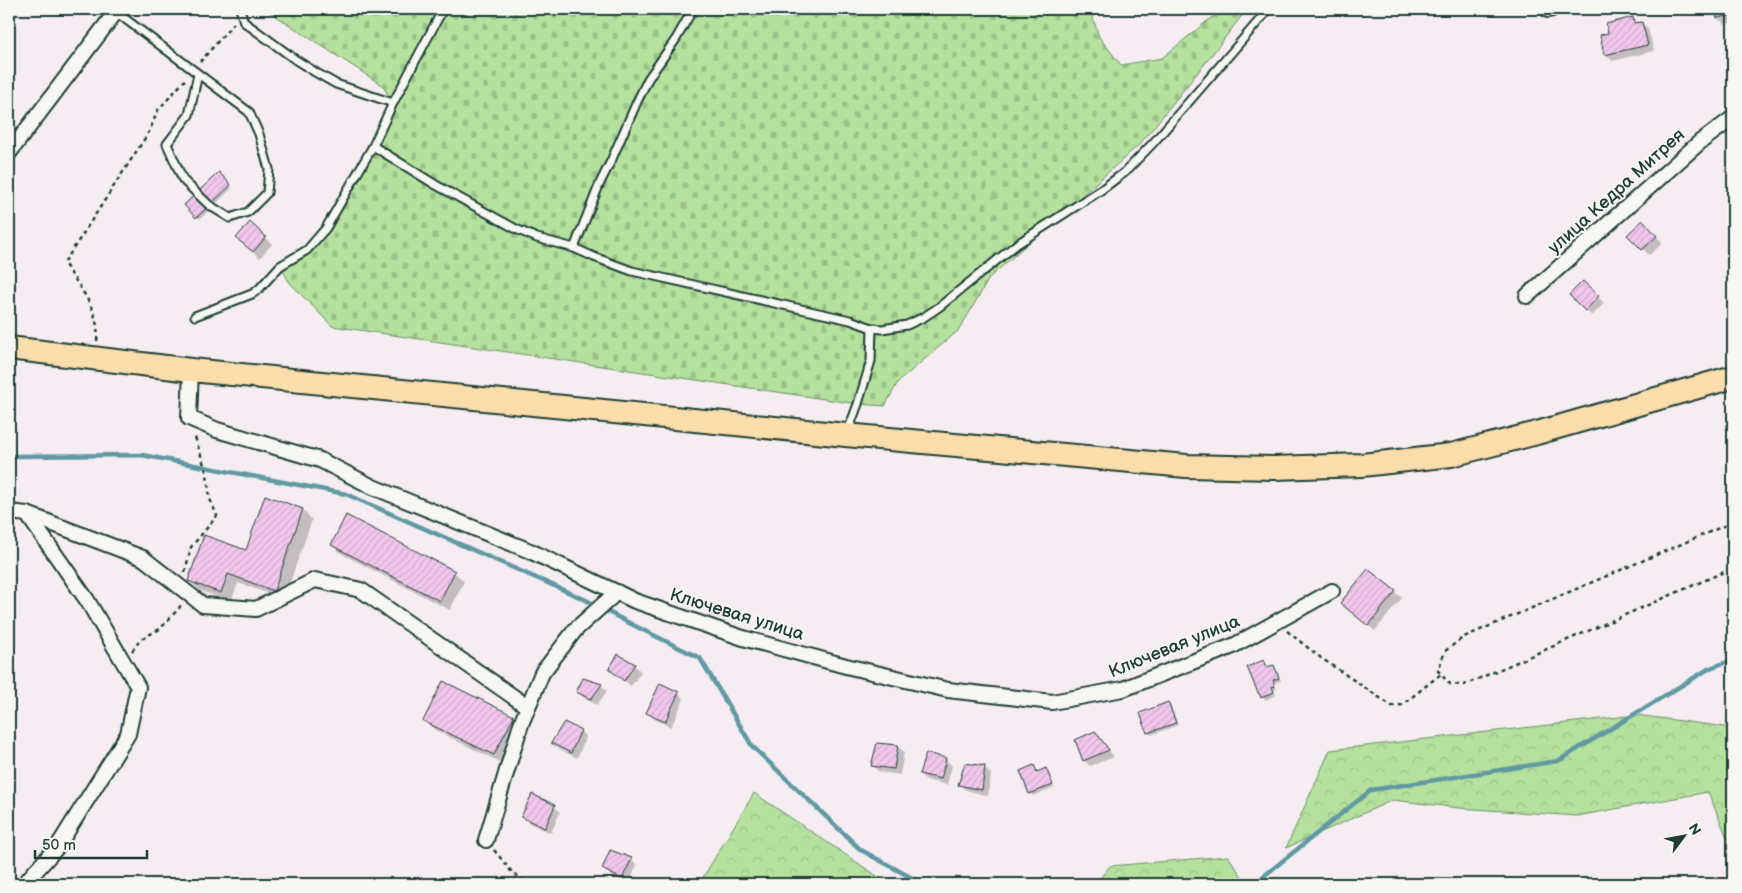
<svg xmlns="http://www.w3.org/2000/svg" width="1742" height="893" font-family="'Balsamiq Sans',sans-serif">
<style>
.forest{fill:url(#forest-crowns);stroke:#6a8e68}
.cemetery{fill:url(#cemetery-stones);stroke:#6a8e68}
.shadow{fill:#0003}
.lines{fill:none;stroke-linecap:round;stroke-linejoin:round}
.stream{stroke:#6099a2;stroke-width:4.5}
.building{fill:url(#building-hatch);stroke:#1f3d34}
.service-casing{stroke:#1f3d34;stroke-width:11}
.minor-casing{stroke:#1f3d34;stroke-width:18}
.trunk-casing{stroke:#1f3d34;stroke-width:26}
.path{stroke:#1f3d34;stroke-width:2.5;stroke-dasharray:4 4;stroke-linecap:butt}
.service{stroke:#f6f6f2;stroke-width:7}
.minor{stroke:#f6f6f2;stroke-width:14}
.trunk{stroke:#faddab;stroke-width:22}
.labels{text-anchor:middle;stroke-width:4;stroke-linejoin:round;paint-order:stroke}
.street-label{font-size:18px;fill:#1f3d34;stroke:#f6f6f2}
</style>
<defs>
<pattern id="forest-crowns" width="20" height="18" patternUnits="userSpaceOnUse" patternTransform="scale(1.25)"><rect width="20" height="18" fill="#b5e09d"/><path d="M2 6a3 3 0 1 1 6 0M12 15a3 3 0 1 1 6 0" fill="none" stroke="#9bc188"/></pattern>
<pattern id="cemetery-stones" width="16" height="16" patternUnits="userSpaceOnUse" patternTransform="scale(1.25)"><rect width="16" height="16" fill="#b5e09d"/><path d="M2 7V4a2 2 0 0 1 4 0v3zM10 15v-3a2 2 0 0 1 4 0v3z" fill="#9bc188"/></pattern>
<pattern id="building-hatch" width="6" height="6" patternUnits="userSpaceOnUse" patternTransform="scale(1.25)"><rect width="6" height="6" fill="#f2c7ed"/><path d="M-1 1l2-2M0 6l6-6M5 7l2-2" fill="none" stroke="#cfaccc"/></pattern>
</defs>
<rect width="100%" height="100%" fill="#f5edf1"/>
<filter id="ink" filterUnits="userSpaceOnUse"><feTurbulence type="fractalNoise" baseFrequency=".02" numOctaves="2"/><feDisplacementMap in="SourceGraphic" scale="10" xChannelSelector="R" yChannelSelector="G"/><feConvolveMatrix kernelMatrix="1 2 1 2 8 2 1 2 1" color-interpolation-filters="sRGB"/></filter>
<g filter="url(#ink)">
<!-- forest -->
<g class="forest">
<polygon points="1637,715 1733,728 1733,852 1708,792 1577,816 1459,808 1393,800 1286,848 1330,750"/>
<polygon points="754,793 883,880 992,884 699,884"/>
<polygon points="1228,856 1247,884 1095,884 1110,866"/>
</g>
<!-- cemetery -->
<polygon class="cemetery" points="265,9 1090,9 1099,37 1121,65 1162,58 1222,9 1247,9 1207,61 1140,144 990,277 959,330 898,382 885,406 858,404 332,326 290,283 280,266 307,250 326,228 393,103 382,85"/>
<!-- shadow -->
<g class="shadow">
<polygon points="1716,9 1733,9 1733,22 1724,24 1718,18"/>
<polygon points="1632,19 1637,24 1642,23 1648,29 1654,51 1612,61 1606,54"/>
<polygon points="219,174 232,188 200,219 186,205"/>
<polygon points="1643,222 1663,243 1649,255 1629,235"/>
<polygon points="250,224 272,244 260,258 244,244"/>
<polygon points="1583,282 1604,303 1592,316 1571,295"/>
<polygon points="266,497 303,510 312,520 284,599 238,583 231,602 199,590 189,580 246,551"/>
<polygon points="332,545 454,572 464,581 450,610 342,554"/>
<polygon points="1369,571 1402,598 1375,631 1348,609"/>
<polygon points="618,656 634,665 641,672 631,686 617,675"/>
<polygon points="1264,661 1269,668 1273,666 1276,669 1281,681 1274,683 1277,689 1274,690 1276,695 1265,700 1262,697"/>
<polygon points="601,685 607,691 597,705 584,698 578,691"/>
<polygon points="678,693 684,699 671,727 654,719 648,713"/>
<polygon points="1168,704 1171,707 1178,725 1151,735 1148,733 1141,714"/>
<polygon points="513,717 523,726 504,764 435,730 425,721"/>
<polygon points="580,731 586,737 577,758 559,749 553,743"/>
<polygon points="1101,739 1114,757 1090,766 1084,760"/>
<polygon points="897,746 904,752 900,775 879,772 873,766"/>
<polygon points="945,759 952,766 947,785 926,780 920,774"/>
<polygon points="1034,767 1038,773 1046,770 1048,772 1054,788 1033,796 1031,793 1022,772"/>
<polygon points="984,768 991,774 988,796 966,790 959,784"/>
<polygon points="554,806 560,812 551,833 529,823 523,817"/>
<polygon points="631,859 637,865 629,884 610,875 604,869"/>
</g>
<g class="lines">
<!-- stream -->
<g class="stream">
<polyline points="9,456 142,455 346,494 586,600 629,623 700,658 752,746 861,850 923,884"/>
<polyline points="1254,884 1371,790 1558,761 1710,668 1727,662 1733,658"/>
</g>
</g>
<!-- building -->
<g class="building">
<polygon points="1714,9 1733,9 1733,15 1717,18"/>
<polygon points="1633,17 1634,23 1642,22 1648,45 1604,55 1600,35 1608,33 1606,24"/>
<polygon points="219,172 231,185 196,218 184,205"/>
<polygon points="1643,220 1657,236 1642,250 1627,235"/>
<polygon points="250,222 266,237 253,252 236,238"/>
<polygon points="1583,281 1599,296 1585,311 1569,295"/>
<polygon points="265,495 303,509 274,591 228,574 221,593 188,581 204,535 246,550"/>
<polygon points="346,515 455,571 440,601 331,545"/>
<polygon points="1368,569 1396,591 1368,626 1340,603"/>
<polygon points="618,654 635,664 624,681 609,669"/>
<polygon points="1264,660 1267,667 1274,665 1279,678 1273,680 1275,686 1272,687 1274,692 1261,698 1259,693 1258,693 1247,667"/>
<polygon points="583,678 602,684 591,699 576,692"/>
<polygon points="443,681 514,716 494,755 423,721"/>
<polygon points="660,683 679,692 665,722 646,713"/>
<polygon points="1168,702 1176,723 1147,733 1140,713"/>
<polygon points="564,722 581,730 571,753 551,743"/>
<polygon points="1095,731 1109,750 1083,761 1075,740"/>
<polygon points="877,743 898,745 894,769 871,766"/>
<polygon points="926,753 946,758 941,779 919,774"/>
<polygon points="965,763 985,766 982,790 958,785"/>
<polygon points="1034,765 1037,772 1046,768 1053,785 1029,794 1020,771"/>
<polygon points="532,794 555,805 545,828 521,817"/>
<polygon points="610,850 632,858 622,879 602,869"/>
</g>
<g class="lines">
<!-- service casing -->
<g class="service-casing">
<g id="service">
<polyline points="240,9 244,22 296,60 315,72 336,84 393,103"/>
<polyline points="116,12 249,112 259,134 269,169 267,193 248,212 230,218 209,205 183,180 167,144 189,115 198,74"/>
<polyline points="373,146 436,185 516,229 537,238 574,248 594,257 632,271 850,320 872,328 882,329 907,325 924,317 939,307 1017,244 1101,190 1125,172 1154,142 1269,9"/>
<polyline points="574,248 600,183 611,161 636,104 648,79 676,39 693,9"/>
<polyline points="195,316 252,294 259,289 280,266 307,250 326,228 373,146 393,103 443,9"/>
<polyline points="848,431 858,404 871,361 872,328"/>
</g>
</g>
<!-- minor casing -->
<g class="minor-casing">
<g id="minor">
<polyline points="1548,10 1552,9"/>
<polyline points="9,153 118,9"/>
<polyline points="1527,296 1700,142 1733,118"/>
<polyline points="191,370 189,418 217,430 320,460 373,487 530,551 635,601 743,638 846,666 948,690 1052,702 1123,689 1233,646 1332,591"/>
<polyline points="9,512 27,514 143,558 203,605 256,609 315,580 361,590 528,707"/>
<polyline points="486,840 521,724 542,673 576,629 617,592"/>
<polyline points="24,884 58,846 128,734 138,687 87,600 27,514"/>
</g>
</g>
<!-- trunk casing -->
<g class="trunk-casing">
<polyline id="trunk" points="9,348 191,370 846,435 1186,466 1274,468 1362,465 1451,455 1537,433 1733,377"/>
</g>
<!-- path -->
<g class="path">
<polyline points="200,62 234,23"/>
<path d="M97 341C101 311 79 287 64 263L149 132 158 110 185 80"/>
<polyline points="1733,522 1464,637 1445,651 1438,671 1450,684 1464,685 1733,568"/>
<polyline points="185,572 191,547 217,516 210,499 207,474 194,434"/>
<polyline points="1287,631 1321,658 1392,706 1402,705 1441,674"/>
<polyline points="132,651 141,639 160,629 180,607 180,605"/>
<polyline points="494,850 511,871 528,884"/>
</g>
<!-- service -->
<use href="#service" class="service"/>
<!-- minor -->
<use href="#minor" class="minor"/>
<!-- trunk -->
<use href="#trunk" class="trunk"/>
</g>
</g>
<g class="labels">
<!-- street labels -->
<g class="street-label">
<text transform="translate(1616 191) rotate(-42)" y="6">улица Кедра Митрея</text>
<text transform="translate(737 614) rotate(17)" y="6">Ключевая улица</text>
<text transform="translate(1174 646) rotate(-22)" y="6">Ключевая улица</text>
</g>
</g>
<!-- margin -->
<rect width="1742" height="893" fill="none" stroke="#f6f6f2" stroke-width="30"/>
<rect x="15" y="15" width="1712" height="863" fill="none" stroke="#1f3d34" stroke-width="2" filter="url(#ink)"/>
<!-- north arrow -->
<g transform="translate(1684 836) rotate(58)" stroke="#f6f6f2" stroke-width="4" paint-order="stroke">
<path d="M0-4L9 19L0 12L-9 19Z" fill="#1f3d34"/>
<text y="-8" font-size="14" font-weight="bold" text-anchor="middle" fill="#1f3d34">N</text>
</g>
<!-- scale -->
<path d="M35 850v8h112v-8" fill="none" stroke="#1f3d34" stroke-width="2.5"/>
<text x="42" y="850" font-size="15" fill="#1f3d34" stroke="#f6f6f2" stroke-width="4" paint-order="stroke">50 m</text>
</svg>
